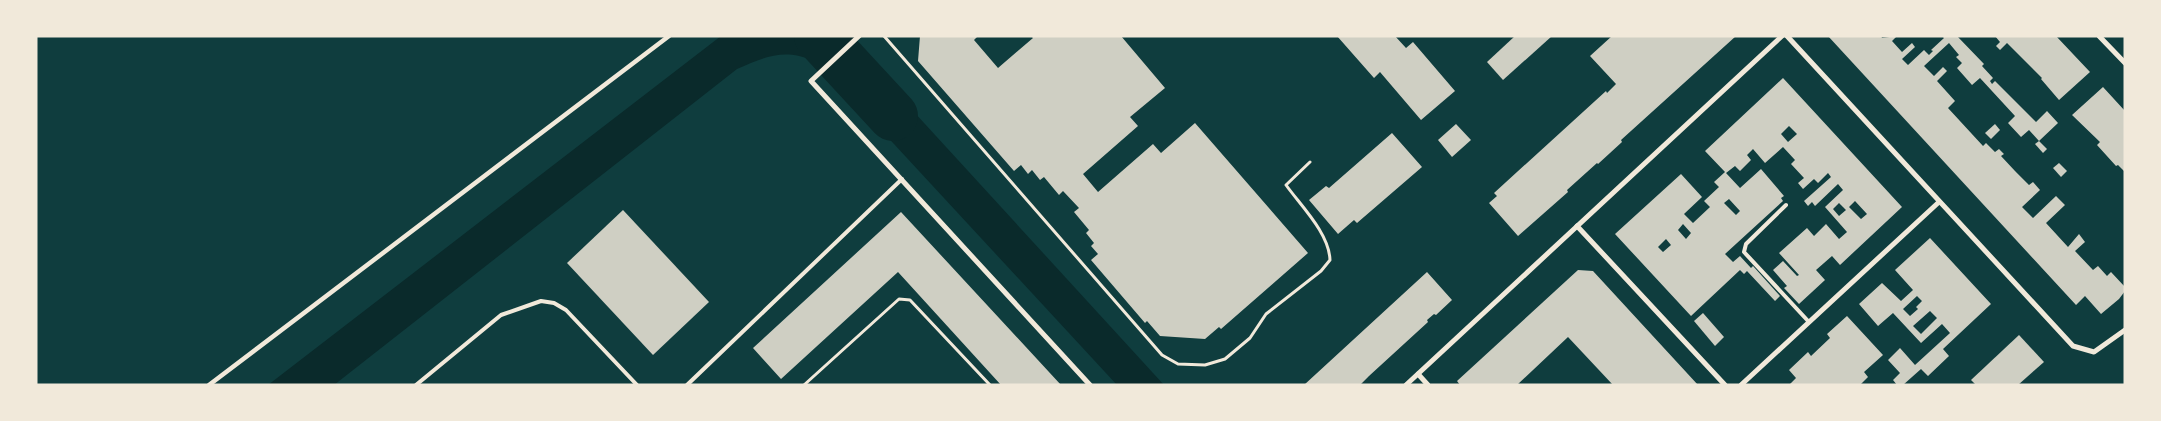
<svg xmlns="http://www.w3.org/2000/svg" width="2161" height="421" font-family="'DejaVu Sans',sans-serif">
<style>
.water{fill:#0a2a2b}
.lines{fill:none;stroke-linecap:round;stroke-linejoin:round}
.river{stroke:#0a2a2b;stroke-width:50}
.building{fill:#cfcfc3;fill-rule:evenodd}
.path{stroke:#f1e9da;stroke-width:3}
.service{stroke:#f1e9da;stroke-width:4}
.pedestrian{stroke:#f1e9da;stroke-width:4.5}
.minor{stroke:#f1e9da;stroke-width:5}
</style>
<rect width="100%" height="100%" fill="#0f3d3e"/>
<!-- water -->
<g class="water">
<path d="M721 36H841L814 61C784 48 764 57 737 69L334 385H268Z"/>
<polygon points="859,52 1164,385 1117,385 832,77"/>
</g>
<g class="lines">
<!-- river -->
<polyline class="river" points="819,36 893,116"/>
</g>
<!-- building -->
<g class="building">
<polygon points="920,36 978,36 974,40 998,68 1033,38 1031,36 1121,36 1165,88 1130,117 1138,126 1083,174 1098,192 1153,144 1161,153 1195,123 1308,253 1221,329 1219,327 1205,339 1160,336 1147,321 1145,323 1091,260 1098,254 1091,246 1094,243 1086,233 1089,230 1074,212 1079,208 1063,191 1059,195 1044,177 1040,180 1032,170 1028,174 1021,165 1014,171 918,61"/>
<polygon points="1337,36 1395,36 1406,48 1413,42 1455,91 1421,120 1380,72 1374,78"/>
<polygon points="1515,36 1552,36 1503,80 1487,62"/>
<polygon points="1612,36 1736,36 1621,140 1622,142 1598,164 1597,163 1567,190 1568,192 1518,236 1489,203 1497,196 1494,193 1606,91 1607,93 1616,84 1590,56"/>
<polygon points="1828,36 1881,36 1882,38 1897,36 1892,41 1902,52 1912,43 1915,47 1902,59 1908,65 1924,50 1929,55 1933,51 1931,50 1944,38 1942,36 1957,36 1984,64 1982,66 1993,78 1990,81 1992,84 1995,81 2036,122 2047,111 2058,123 2039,141 2029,130 2021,137 2008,123 2015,116 1980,78 1972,85 1957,68 1962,63 1956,57 1959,55 1949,43 1924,66 1934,76 1943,67 1947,71 1937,81 1955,101 1948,108 1983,146 1986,143 1995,152 1999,149 2004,154 2001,156 2015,171 2029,185 2033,182 2040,190 2022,207 2033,218 2056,196 2065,205 2046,223 2068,247 2079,234 2085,242 2075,251 2093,270 2098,266 2107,276 2111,272 2125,287 2125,291 2119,299 2101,314 2085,296 2076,305"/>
<polygon points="1995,36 2056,36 2090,72 2059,100 2041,79 2042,78 2007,43 2000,50 1996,46 2000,42"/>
<path d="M1783 78 1902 207 1840 265 1832 256 1816 270 1825 280 1799 304 1784 288 1787 286 1773 270 1783 261 1797 276 1799 275 1779 253 1807 228 1814 236 1826 224 1839 239 1847 232 1825 207 1843 190 1838 184 1815 206 1812 202 1808 206 1804 201 1831 177 1828 173 1818 183 1814 179 1803 189 1798 183 1804 178 1791 164 1795 160 1783 147 1765 163 1753 149 1747 155 1751 160 1740 171 1735 166 1726 173 1740 188 1761 169 1784 196 1781 198 1783 201 1725 254 1733 262 1740 256 1751 268 1753 266 1780 296 1775 301 1747 271 1744 274 1740 270 1691 316 1615 234 1681 174 1702 197 1684 214 1693 223 1710 207 1704 201 1719 187 1714 182 1725 172 1705 151ZM1789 126 1797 134 1788 142 1781 134ZM1729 199 1740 211 1736 215 1724 203ZM1855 201 1867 214 1861 219 1849 207ZM1839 203 1846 210 1839 216 1833 209ZM1683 224 1691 233 1686 239 1678 230ZM1666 239 1671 245 1663 252 1658 247Z"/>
<polygon points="2103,87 2125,111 2125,172 2118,165 2116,166 2097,145 2100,142 2072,115"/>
<polygon points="1456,124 1471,140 1452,157 1438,140"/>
<polygon points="1995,124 2000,130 1991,139 1985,133"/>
<polygon points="1392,133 1422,167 1357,223 1354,220 1338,234 1309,200 1326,186 1329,188"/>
<polygon points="2039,141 2047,149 2043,153 2035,144"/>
<polygon points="2059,163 2067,171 2061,177 2053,168"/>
<polygon points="623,210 709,302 653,355 567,263"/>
<polygon points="901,212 1061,385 1001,385 898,272 781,379 753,348"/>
<path d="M1930 238 1991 304 1943 349 1949 356 1928 376 1921 369 1903 385H1897L1893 380 1900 373 1888 360 1900 348 1915 365 1950 333 1942 324 1921 343 1893 313 1878 326 1859 304 1882 283 1901 301 1913 290 1895 270ZM1917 296 1922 301 1916 307 1918 309 1910 316 1903 309ZM1930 311 1937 318 1921 334 1913 326Z"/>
<polygon points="1578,270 1593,271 1698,385 1613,385 1568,337 1517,385 1460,385 1457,381"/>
<polygon points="1427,272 1452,300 1436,315 1434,314 1427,320 1428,322 1369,376 1360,385 1304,385"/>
<polygon points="1703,313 1724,337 1715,346 1694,321"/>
<polygon points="1847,316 1883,355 1864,372 1868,377 1860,385 1789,385 1796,378 1789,370 1808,352 1811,356 1830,338 1827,334"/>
<polygon points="2019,335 2044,362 2018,385 1976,385 1971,380"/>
</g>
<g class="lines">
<!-- path -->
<g class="path">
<path d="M884 36 1162 355 1178 364 1205 365 1225 359 1250 338 1266 314 1321 271 1330 260C1329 233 1301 206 1286 185L1310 162"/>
<polyline points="804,385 899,299 910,300 990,385"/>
</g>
<!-- service -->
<g class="service">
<polyline points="1786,205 1746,244 1744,252 1809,322"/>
<polyline points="416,385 501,315 541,301 554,303 566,310 637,385"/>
<polyline points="687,385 902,179"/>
</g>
<!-- pedestrian -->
<polyline class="pedestrian" points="209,385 669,36"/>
<!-- minor -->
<g class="minor">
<polyline points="859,36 811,81 1090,385"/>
<polyline points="1787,36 2073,346 2094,352 2125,330"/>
<polyline points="2099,36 2125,63"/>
<polyline points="1577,226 1725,385"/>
<polyline points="1418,374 1428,385"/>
<polyline points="1406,385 1782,36"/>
<polyline points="1741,385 1939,202"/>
</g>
</g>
<!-- border -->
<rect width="2161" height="421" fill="none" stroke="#f1e9da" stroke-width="75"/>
</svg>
